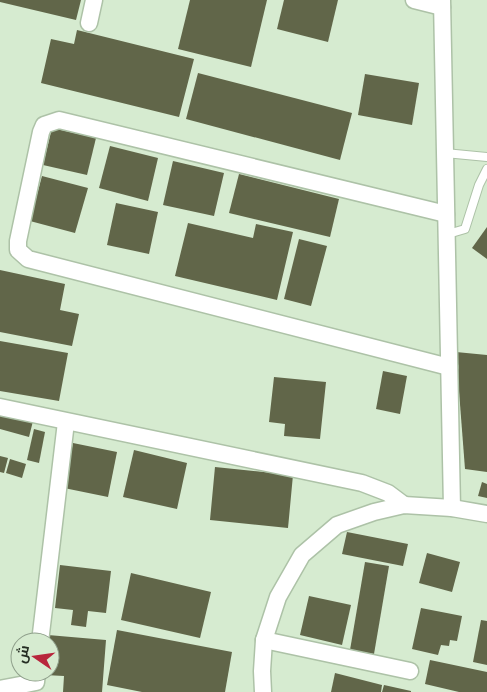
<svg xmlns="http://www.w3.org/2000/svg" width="487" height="692" font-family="'Work Sans',Cairo,sans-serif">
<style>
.building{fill:#616649}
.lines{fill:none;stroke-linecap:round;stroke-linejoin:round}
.service-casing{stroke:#adc2a7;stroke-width:10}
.minor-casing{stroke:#adc2a7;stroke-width:19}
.service{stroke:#fff;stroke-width:8}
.minor{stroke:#fff;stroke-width:16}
</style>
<rect width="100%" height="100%" fill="#d6ebd0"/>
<!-- building -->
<g class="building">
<polygon points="0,0 81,0 76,20 0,2"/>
<polygon points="190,0 267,0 251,67 178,49"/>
<polygon points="284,0 338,0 328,42 277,29"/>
<polygon points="77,30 194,59 179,117 41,83 51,39 74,44"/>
<polygon points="198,73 352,113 340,160 186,119"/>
<polygon points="365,74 419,83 412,125 358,115"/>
<polygon points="52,128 96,138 87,175 43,165"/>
<polygon points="110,146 158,158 148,201 99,188"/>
<polygon points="173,161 224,173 214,216 163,205"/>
<polygon points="239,174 339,199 330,237 229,213"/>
<polygon points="42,176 88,188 75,233 30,221"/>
<polygon points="116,203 158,212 149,254 107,245"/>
<polygon points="188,223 253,238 256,224 293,232 277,300 175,276"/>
<polygon points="487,227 487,259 472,248"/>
<polygon points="299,239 327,246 311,306 284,299"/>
<polygon points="0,270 65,284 60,310 79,314 72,346 0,332"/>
<polygon points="0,341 68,353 59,401 0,391"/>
<polygon points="456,352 487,355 487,472 465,469"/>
<polygon points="383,371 407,376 400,414 376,409"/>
<polygon points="274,377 326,382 320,439 284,436 285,424 269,422"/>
<polygon points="0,413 33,421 29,437 0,429"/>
<polygon points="34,429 45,432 39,463 27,460"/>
<polygon points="73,443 117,452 108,497 64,488"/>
<polygon points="134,450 187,463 177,509 123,497"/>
<polygon points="0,456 8,458 4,473 0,472"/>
<polygon points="10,459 26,464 22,478 6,473"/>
<polygon points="215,467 293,475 288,528 210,520"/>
<polygon points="482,482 487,484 487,498 478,496"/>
<polygon points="347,532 408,544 403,566 342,554"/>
<polygon points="427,553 460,562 452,592 419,583"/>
<polygon points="365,562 389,566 374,654 350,650"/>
<polygon points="60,565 111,571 106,613 88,611 86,627 71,625 73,610 55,608"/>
<polygon points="131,573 211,592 200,638 121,620"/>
<polygon points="309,596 351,605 342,645 300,635"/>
<polygon points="421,608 462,616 457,641 450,640 449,646 441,645 438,655 412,649"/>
<polygon points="481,620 487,621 487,665 473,662"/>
<polygon points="117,630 232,652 225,692 142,692 107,685"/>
<polygon points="48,635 106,640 102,692 63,692 64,676 45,675 45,672 50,672 50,642 48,642"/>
<polygon points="430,660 487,672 487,692 459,692 425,684"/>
<polygon points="335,673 382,685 381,692 331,692"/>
<polygon points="384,685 411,691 411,692 382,692"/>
</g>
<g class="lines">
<!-- service casing -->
<g class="service-casing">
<g id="service">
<polyline points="445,153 487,157"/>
<polyline points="448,234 465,229 479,185 487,169"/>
</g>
</g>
<!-- minor casing -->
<g class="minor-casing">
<g id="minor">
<polyline points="414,0 442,7"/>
<polyline points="442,0 452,508"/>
<polyline points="89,23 94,0"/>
<polyline points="446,214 59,120 44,125 41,132 18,241 18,250 28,259 449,367"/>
<polyline points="0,407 362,483 388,493 404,505"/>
<polyline points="264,640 410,671"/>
<polyline points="40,642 66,422"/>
<polyline points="0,689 36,682 37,672"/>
<polyline points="263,692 262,671 264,640 278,597 302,555 337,525 374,512 404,505 452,508 487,514"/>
</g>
</g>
<!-- service -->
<use href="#service" class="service"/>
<!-- minor -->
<use href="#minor" class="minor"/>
</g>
<!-- north arrow -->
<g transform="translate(35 657) rotate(283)"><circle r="24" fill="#d6ebd0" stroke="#8f9f8b"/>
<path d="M0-4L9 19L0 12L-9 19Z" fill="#b8263c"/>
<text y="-8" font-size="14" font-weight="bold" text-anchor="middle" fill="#252d23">ش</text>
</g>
</svg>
